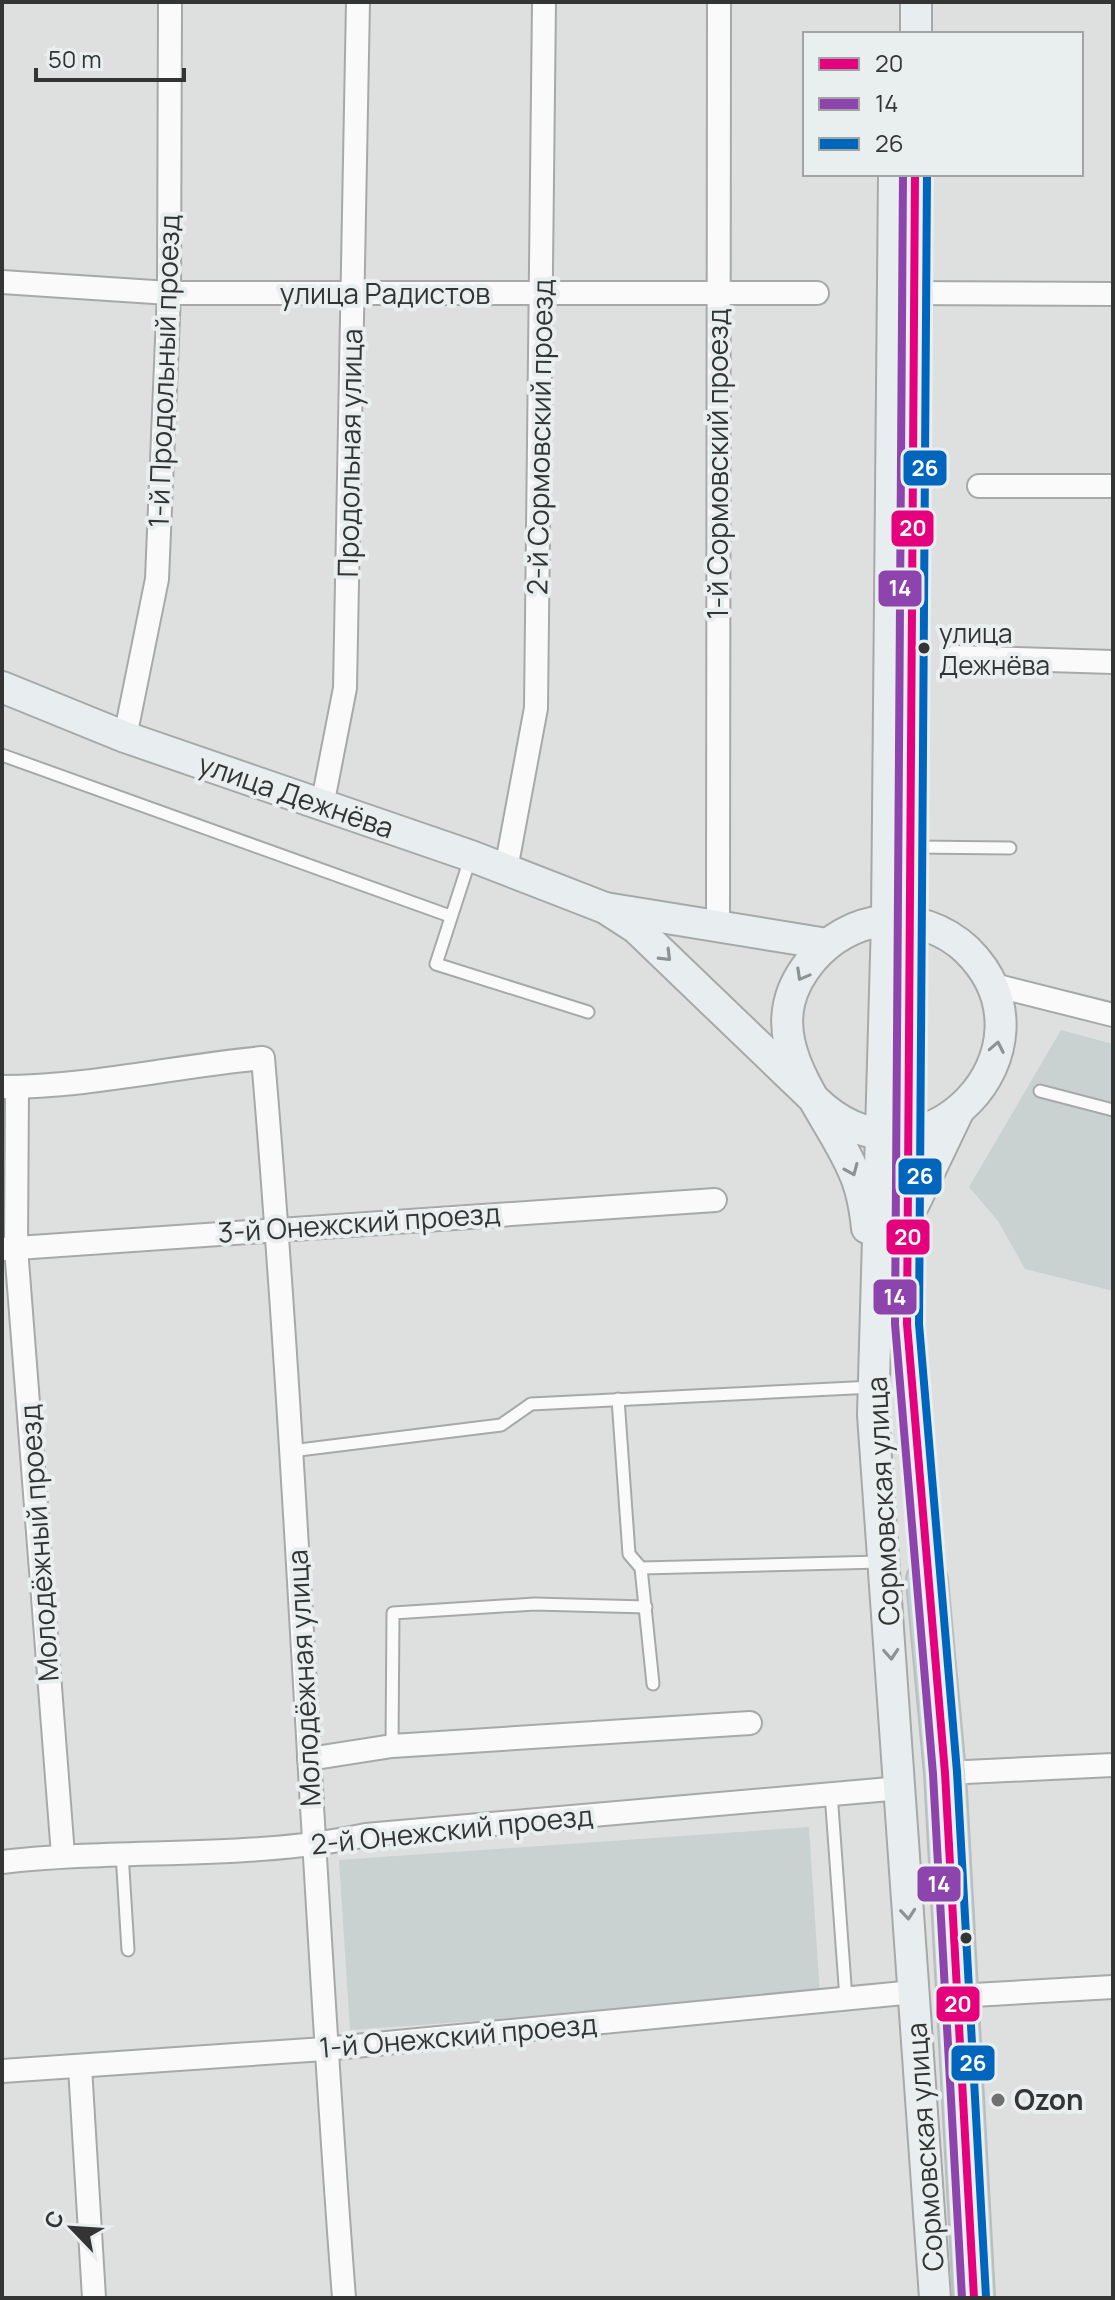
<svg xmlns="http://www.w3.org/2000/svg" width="1115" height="2300" font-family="Manrope,sans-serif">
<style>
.built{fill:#c9d2d1}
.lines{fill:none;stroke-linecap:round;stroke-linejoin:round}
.lane-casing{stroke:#a7a9a9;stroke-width:15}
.street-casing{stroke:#a7a9a9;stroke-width:26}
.secondary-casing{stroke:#a7a9a9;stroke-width:34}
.highway-casing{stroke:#bbbcbc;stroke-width:44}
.lane{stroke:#fafafa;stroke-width:11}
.street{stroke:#fafafa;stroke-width:22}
.secondary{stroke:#e8eeef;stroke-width:30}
.highway{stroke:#bed1d4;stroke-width:40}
.bus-1-casing{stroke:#e9eeee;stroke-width:14}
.bus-2-casing{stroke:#e9eeee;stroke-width:14}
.bus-3-casing{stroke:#e9eeee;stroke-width:14}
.bus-1{stroke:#e5007d;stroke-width:8}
.bus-2{stroke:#8e44ad;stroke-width:8}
.bus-3{stroke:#0065bd;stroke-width:8}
.oneway{stroke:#8d9292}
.bus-dot{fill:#323534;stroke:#e9eeee;stroke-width:3}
.poi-dot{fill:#6e7170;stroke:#e9eeee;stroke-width:3}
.labels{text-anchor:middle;stroke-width:8;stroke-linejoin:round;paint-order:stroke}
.bus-label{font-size:26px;fill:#323534;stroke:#e9eeee;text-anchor:start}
.street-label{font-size:28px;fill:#323534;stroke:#e9eeee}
.poi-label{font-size:28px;font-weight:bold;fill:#323534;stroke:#e9eeee;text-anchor:start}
.line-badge{stroke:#e9eeee;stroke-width:3}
.badge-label{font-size:22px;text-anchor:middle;font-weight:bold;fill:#fff}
</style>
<rect width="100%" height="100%" fill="#dde0df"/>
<!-- built -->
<g class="built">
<polygon points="1061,1030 1113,1044 1113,1291 1025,1269 998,1221 969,1187"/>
<polygon points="809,1827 820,1996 350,2030 339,1860"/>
</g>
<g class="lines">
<!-- lane casing -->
<g class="lane-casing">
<g id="lane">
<polyline points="2,755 450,916"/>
<polyline points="913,847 1010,848"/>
<polyline points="471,856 436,964 588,1012"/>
<polyline points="1040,1091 1113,1110"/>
<polyline points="618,1399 629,1554 641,1568 653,1684"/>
<polyline points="291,1451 501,1425 531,1404 873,1387"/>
<polyline points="641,1568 880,1562"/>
<polyline points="392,1746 393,1613 535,1604 646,1607"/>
<polyline points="831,1793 846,1999"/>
<polyline points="122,1853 128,1950"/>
</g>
</g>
<!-- street casing -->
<g class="street-casing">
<g id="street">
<polyline points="2,282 169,293 817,293"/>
<polyline points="893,293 1113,294"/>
<polyline points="979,486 1113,486"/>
<polyline points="955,657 1113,662"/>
<polyline points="125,737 157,579 169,293 170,2"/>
<polyline points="322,806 345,688 358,2"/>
<polyline points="506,869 536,708 544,2"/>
<polyline points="718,926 719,2"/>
<polyline points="990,984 1113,1015"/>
<path d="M2 1087C90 1087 176 1066 263 1058 298 1471 312 1885 344 2298"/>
<polyline points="17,1087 16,1248 63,1855"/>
<polyline points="3,1249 715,1200"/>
<polyline points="309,1759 392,1746 750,1723"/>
<polyline points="945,1773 1113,1765"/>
<path d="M2 1862C123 1848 248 1860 366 1835L901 1788"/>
<polyline points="956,1996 1113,1987"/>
<polyline points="80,2067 94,2298"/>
<polyline points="2,2071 324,2049 914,1992"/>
</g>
</g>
<!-- secondary casing -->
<g class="secondary-casing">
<g id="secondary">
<polyline points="916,34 916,2"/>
<polyline points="894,174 887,921 873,1415 935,2298"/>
<polyline points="913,323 907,1324 927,1580"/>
<polyline points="2,687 125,737 471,856 605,908 827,944"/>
<path d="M605 908 636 928 816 1101C922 1203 1067 1048 967 950 945 929 913 918 883 921 855 924 829 939 811 961 749 1036 824 1102 853 1170 862 1189 865 1208 867 1228"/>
<polyline points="914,1204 958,1112"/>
</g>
</g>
<!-- highway casing -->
<g class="highway-casing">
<polyline id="highway" points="927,1580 945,1773 974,2298"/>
</g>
<!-- lane -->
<use href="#lane" class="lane"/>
<!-- street -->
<use href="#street" class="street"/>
<!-- secondary -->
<use href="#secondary" class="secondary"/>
<!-- highway -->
<use href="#highway" class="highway"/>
<!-- bus-1 casing -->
<g class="bus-1-casing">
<polyline id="bus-1" points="915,174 907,1324 945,1773 974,2298"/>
</g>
<!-- bus-2 casing -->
<g class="bus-2-casing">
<polyline id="bus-2" points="903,174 895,1324 933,1774 962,2298"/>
</g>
<!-- bus-3 casing -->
<g class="bus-3-casing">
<polyline id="bus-3" points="927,174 919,1324 957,1772 986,2297"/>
</g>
<!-- bus-1 -->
<use href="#bus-1" class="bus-1"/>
<!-- bus-2 -->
<use href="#bus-2" class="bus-2"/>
<!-- bus-3 -->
<use href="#bus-3" class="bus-3"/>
</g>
<!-- one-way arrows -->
<defs><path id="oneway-chevron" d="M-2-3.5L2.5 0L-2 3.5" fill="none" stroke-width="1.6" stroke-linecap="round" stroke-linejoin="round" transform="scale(2)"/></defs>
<g class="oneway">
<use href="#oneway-chevron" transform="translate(666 956) rotate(45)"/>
<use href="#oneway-chevron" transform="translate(802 975) rotate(119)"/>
<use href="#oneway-chevron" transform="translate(997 1047) rotate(-79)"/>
<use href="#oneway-chevron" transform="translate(852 1170) rotate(67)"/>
<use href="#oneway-chevron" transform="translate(891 1654) rotate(86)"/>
<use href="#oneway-chevron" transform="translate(908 1914) rotate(85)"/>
</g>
<!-- markers -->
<g class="bus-dot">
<circle cx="924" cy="648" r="7"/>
<circle cx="966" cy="1938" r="7"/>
</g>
<circle class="poi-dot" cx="998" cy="2100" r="8"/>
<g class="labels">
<!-- bus labels -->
<g class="bus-label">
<text x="939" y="643">улица<tspan x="939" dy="32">Дежнёва</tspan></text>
</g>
<!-- street labels -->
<g class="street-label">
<text x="385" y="304">улица Радистов</text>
<text transform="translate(164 371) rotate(-88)" y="10">1-й Продольный проезд</text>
<text transform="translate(540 437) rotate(-89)" y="10">2-й Сормовский проезд</text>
<text transform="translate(350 453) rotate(-89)" y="10">Продольная улица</text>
<text transform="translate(718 464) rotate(-90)" y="10">1-й Сормовский проезд</text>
<text transform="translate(296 796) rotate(19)" y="10">улица Дежнёва</text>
<text transform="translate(359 1223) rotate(-4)" y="10">3-й Онежский проезд</text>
<text transform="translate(883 1501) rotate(-93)" y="10">Сормовская улица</text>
<text transform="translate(39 1543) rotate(-94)" y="10">Молодёжный проезд</text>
<text transform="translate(304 1678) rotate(-93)" y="10">Молодёжная улица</text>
<text transform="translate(452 1830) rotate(-6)" y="10">2-й Онежский проезд</text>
<text transform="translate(458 2036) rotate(-5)" y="10">1-й Онежский проезд</text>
<text transform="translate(925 2147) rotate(-94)" y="10">Сормовская улица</text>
</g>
<!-- poi labels -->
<g class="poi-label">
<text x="1014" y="2110">Ozon</text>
</g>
</g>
<g class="line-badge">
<rect x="902" y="449" width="46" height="38" rx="8" fill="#0065bd"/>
<rect x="890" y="509" width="45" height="39" rx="8" fill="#e5007d"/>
<rect x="877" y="569" width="46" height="39" rx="8" fill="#8e44ad"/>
<rect x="897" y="1157" width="46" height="39" rx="8" fill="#0065bd"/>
<rect x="885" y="1218" width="46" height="38" rx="8" fill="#e5007d"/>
<rect x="872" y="1278" width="46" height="38" rx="8" fill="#8e44ad"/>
<rect x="916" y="1865" width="46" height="38" rx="8" fill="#8e44ad"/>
<rect x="935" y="1985" width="46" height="38" rx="8" fill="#e5007d"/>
<rect x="950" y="2044" width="46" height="38" rx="8" fill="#0065bd"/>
</g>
<g class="badge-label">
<text x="925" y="476">26</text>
<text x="913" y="536">20</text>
<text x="900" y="596">14</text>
<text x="920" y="1184">26</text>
<text x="908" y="1245">20</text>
<text x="895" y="1305">14</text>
<text x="939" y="1892">14</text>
<text x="958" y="2012">20</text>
<text x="973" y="2071">26</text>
</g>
<!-- border -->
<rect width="1115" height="2300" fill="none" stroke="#323534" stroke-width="8"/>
<!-- legend -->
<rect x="803" y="32" width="280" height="144" fill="#e9eeee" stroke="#a0a4a4" stroke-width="2"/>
<rect x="819" y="58" width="40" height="12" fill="#e5007d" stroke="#a0a4a4" stroke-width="2"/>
<text x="875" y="72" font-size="24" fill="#323534">20</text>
<rect x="819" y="98" width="40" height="12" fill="#8e44ad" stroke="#a0a4a4" stroke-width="2"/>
<text x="875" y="112" font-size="24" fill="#323534">14</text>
<rect x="819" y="138" width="40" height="12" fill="#0065bd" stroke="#a0a4a4" stroke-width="2"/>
<text x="875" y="152" font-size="24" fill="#323534">26</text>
<!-- north arrow -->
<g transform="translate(72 2228) rotate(295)" stroke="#e9eeee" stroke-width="6" paint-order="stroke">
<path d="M0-6L14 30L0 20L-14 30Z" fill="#323534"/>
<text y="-12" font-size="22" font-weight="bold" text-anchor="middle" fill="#323534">С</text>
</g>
<!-- scale -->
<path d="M36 68v12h148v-12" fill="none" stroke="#323534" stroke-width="4"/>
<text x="48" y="68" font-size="24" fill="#323534" stroke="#e9eeee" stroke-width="6" paint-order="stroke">50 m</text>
</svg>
